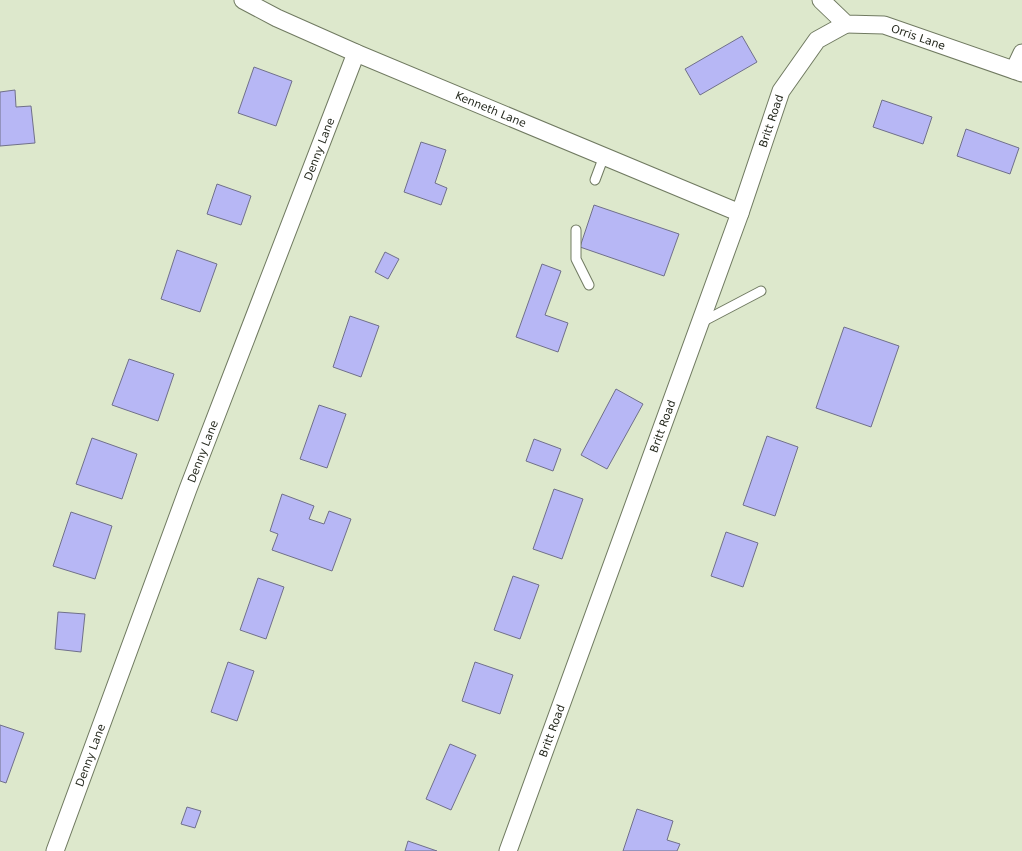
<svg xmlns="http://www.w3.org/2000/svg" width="1022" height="851" font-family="'DejaVu Sans',sans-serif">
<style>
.building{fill:#b7b7f5;stroke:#70708a}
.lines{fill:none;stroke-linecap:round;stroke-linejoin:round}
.service-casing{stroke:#707a61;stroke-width:11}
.minor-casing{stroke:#707a61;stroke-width:19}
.service{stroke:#fff;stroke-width:9}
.minor{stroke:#fff;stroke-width:17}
.labels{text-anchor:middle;stroke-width:3.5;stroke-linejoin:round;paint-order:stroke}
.street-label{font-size:11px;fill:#262a1f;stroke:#eaf5d9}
</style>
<rect width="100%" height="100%" fill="#dde8cc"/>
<!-- building -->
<g class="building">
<polygon points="742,36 757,62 700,95 685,69"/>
<polygon points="254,67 292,81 276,126 238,113"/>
<polygon points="15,90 16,107 31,106 35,143 0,146 0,92"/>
<polygon points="882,100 932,117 923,144 873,127"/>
<polygon points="966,129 1019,148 1010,174 957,156"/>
<polygon points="421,142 446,150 435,183 447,188 441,205 404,192"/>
<polygon points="217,184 251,196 241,225 207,214"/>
<polygon points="594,205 679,234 664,276 580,247"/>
<polygon points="177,250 217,264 200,312 161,299"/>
<polygon points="385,252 399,259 388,279 375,272"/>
<polygon points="542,264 561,271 545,315 568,323 558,352 516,337"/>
<polygon points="350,316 379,326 361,377 333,367"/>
<polygon points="844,327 899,346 871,427 816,408"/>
<polygon points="129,359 174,374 158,421 112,405"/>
<polygon points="616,389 643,404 607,469 581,455"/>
<polygon points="319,405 346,414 327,468 300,459"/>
<polygon points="767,436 798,447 775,516 743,505"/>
<polygon points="92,438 137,454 122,499 76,484"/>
<polygon points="534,439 561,449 553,471 526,461"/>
<polygon points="554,489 583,499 562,559 533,549"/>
<polygon points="282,494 314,506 309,519 324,524 329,511 351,519 332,571 272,550 278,534 270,531"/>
<polygon points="71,512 112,526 95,579 53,566"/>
<polygon points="726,532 758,543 743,587 711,576"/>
<polygon points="513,576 539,585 520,639 494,630"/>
<polygon points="258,578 284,587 266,639 240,630"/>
<polygon points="58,612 85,614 81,652 55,649"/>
<polygon points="228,662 254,671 237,721 211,712"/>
<polygon points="475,662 513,675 500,714 462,701"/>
<polygon points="0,725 24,733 6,783 0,781"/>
<polygon points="450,744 476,755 451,810 426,799"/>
<polygon points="187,807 201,811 195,828 181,824"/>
<polygon points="637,809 673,821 667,840 680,844 677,851 623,851"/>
<polygon points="408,841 437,851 405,851"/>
</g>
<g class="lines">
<!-- service casing -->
<g class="service-casing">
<g id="service">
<polyline points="595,180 604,156"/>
<polyline points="576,230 576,259 589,285"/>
<polyline points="702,322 761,291"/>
</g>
</g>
<!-- minor casing -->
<g class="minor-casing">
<g id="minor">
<path id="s1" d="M243 0 277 18 356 53 740 213"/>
<path id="s2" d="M821 0 846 24 884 25 1022 73"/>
<polyline points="1014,70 1022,53"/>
<path id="s3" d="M55 851 188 489 356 53"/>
<path id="s4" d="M508 851 740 213 781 91 817 40 846 24"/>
</g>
</g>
<!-- service -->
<use href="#service" class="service"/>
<!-- minor -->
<use href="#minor" class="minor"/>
</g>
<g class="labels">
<!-- street labels -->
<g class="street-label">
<text dy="4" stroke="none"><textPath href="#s2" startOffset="109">Orris Lane</textPath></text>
<text dy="4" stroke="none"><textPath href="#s1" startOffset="271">Kenneth Lane</textPath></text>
<text dy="4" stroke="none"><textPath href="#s4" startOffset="776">Britt Road</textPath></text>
<text dy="4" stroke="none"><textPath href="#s3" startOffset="750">Denny Lane</textPath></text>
<text dy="4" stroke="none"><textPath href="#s4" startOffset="452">Britt Road</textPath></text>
<text dy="4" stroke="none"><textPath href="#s3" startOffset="426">Denny Lane</textPath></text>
<text dy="4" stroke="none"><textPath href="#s4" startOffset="128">Britt Road</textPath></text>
<text dy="4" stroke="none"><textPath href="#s3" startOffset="102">Denny Lane</textPath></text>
</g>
</g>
</svg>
